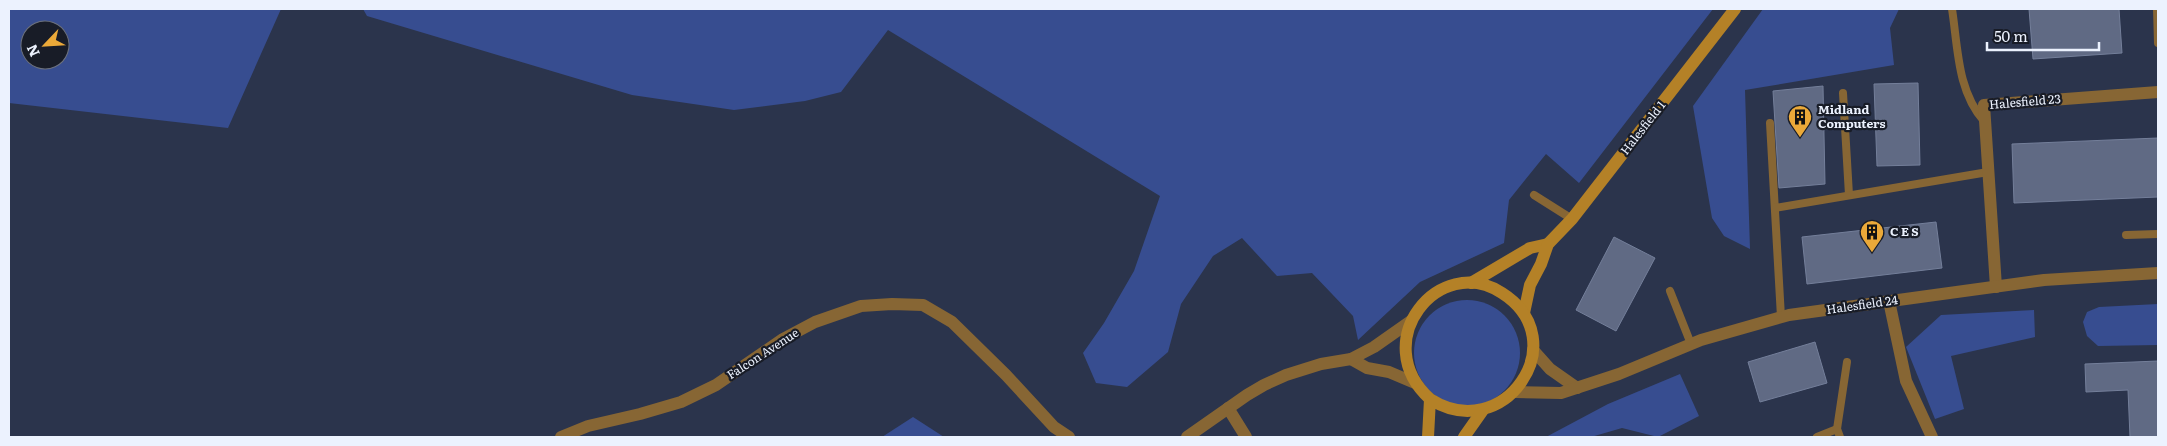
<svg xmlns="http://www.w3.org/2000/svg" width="2167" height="446" font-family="Literata,serif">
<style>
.green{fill:#374d90;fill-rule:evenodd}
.building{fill:#606a84;stroke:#747f9a}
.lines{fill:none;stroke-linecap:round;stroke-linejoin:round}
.lane{stroke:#876634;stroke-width:8}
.street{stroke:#876634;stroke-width:12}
.secondary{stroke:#b48127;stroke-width:12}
.labels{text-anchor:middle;stroke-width:4.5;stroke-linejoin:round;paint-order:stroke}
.street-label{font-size:12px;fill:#ecf2fe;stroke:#181c27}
.poi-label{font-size:12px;font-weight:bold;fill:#ecf2fe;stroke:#181c27;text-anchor:start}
</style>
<rect width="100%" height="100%" fill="#2b344c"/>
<!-- green -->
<g class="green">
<path d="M9 9H281L228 128 9 103ZM30 30H60V60H30Z"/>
<polygon points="363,9 1713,9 1579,183 1546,154 1509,200 1504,243 1420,282 1358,340 1353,316 1312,273 1277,276 1242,238 1213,256 1181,304 1168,352 1127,387 1096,383 1083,353 1104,323 1134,271 1160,196 888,30 841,92 805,101 734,110 632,95 367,16"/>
<polygon points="1763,9 1899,9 1890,28 1894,65 1745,90 1750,249 1724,236 1712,218 1693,106"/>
<circle cx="1467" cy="353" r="53"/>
<polygon points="2158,304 2158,345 2098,346 2087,336 2083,322 2087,312 2099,307"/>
<polygon points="2034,310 2035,337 1951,356 1964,409 1935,419 1906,347 1941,315"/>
<polygon points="1680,374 1699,416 1658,437 1622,428 1591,437 1546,437 1608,404"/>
<polygon points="913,417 944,437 882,437"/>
</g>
<!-- building -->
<g class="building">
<polygon points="2029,9 2119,9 2122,53 2033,59"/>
<polygon points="1918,83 1920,165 1877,166 1874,84"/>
<polygon points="1823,86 1825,184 1779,188 1773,91"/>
<polygon points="2158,138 2158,197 2014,203 2012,144"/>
<polygon points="1936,222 1942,268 1807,284 1802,237"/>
<polygon points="1614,237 1655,258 1616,331 1576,310"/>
<polygon points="1815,342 1827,383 1760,402 1748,362"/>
<polygon points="2158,361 2158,437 2130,437 2128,390 2086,392 2085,364"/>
</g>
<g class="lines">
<!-- lane -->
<g class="lane">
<path d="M1952 9C1958 47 1957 91 1984 121"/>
<polyline points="2157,9 2158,43"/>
<polyline points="1843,93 1849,195"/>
<polyline points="1770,123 1781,317"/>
<polyline points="1534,195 1572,219"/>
<polyline points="1775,208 1988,172"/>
<polyline points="2126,235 2158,234"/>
<polyline points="1670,291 1691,344"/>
<polyline points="1817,437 1837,429"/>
<polyline points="1840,437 1837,429 1847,362"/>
</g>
<!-- street -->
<g class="street">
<polyline points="1996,287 1984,105 2158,92"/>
<polyline points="1889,301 1906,381 1932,437"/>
<polyline points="1533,350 1550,369 1577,388"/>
<polyline points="1351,359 1367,368 1389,372 1415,383"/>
<polyline points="1515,392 1561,393 1619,374 1701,340 1789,315 2044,280 2158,273"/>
<polyline points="1228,408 1246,437"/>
<polyline points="561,437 588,426 640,414 681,402 716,385 783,339 815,322 861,306 892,304 923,305 952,322 1006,375 1054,427 1069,437"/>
<polyline points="1187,437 1247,395 1264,385 1286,375 1321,364 1351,359 1374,347 1411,321"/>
</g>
<!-- secondary -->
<g class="secondary">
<polyline points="1471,283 1530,248 1548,244"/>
<polyline points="1524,313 1530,285 1541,264 1548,244 1572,219 1735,9"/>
<path d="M1428 437 1430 399C1367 342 1439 252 1502 293 1577 341 1503 446 1430 399"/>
<polyline points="1464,437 1483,410"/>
</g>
</g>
<!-- icons -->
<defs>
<g id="building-pin" transform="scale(1.25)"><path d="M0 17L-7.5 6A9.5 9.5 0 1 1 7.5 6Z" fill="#eba939" stroke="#181c27"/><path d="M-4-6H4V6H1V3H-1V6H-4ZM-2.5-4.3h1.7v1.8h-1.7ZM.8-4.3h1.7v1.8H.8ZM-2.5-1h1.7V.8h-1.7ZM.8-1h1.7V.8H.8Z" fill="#111"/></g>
</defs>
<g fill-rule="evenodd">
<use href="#building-pin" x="1800" y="117"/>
<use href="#building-pin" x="1872" y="232"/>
</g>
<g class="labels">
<!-- street labels -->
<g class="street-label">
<text transform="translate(2025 102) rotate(-5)" y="4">Halesfield 23</text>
<text transform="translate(1643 128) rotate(-52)" y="4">Halesfield 1</text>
<text transform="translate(1862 305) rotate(-8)" y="4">Halesfield 24</text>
<text transform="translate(763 354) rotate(-33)" y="4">Falcon Avenue</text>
</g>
<!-- poi labels -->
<g class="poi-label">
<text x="1818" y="114">Midland<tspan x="1818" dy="14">Computers</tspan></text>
<text x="1890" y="236">C E S</text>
</g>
</g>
<!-- border -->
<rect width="2167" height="446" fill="none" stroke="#ecf2fe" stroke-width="20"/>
<!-- north arrow -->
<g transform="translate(45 45) rotate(245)"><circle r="24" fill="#181c27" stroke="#6d727d"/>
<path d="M0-4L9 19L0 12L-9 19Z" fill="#eba939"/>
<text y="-8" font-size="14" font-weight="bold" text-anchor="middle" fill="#ecf2fe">N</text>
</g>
<!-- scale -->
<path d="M1987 42v8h112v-8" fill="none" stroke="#ecf2fe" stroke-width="2.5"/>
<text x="1994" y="42" font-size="15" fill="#ecf2fe" stroke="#181c27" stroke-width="4" paint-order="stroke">50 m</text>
</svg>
